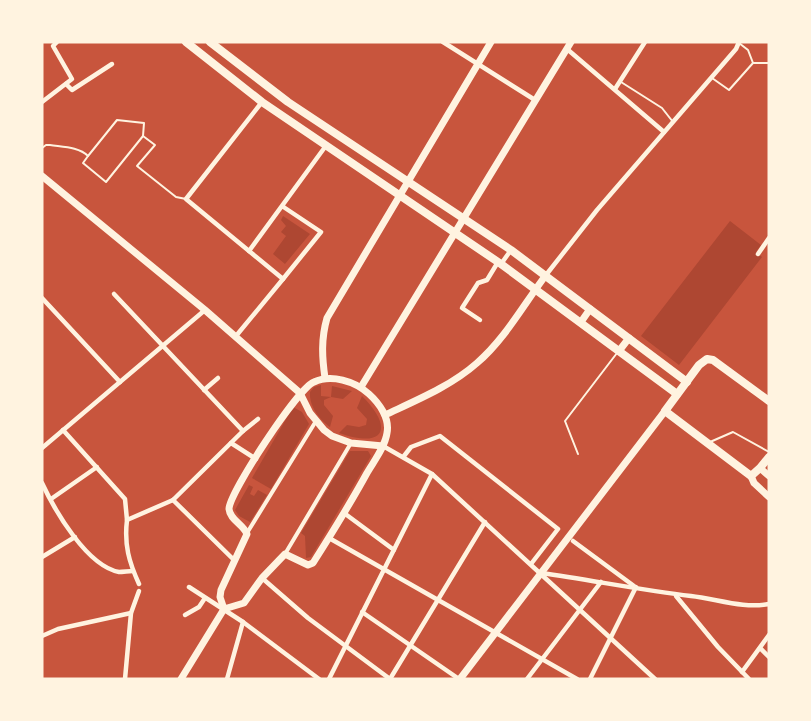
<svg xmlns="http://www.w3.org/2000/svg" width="811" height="721" font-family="'Source Sans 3',sans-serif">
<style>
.green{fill:#ae4732}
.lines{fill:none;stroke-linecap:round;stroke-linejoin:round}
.service{stroke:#fff3e0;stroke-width:2}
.pedestrian{stroke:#fff3e0;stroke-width:4}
.minor{stroke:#fff3e0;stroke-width:4.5}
.secondary{stroke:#fff3e0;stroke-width:7}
.primary{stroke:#fff3e0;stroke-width:8}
</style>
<rect width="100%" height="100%" fill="#c8553d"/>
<!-- green -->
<g class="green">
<polygon points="283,216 310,234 285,264 273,254 286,236 281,232 286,226 281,220"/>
<polygon points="730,221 761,245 756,252 762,257 679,365 641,336"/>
<path d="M321 385V396L331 397 332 386 352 391 343 399 331 397 324 400V405L333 416 330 427C319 419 309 406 310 392L314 387Z"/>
<path d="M362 396C395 429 384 449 339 433L347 425 359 427 366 425 367 419 357 408Z"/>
<polygon points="293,407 302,412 309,424 271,489 252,478"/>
<polygon points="350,451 368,451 371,456 311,557 306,558 305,536 301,533"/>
<polygon points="249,485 253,487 250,494 254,496 258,490 267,495 250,522 239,516 235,510"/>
</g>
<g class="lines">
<!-- service -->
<g class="service">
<polyline points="753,63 769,63"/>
<polyline points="712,78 729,90 753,63 748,50 739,43"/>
<polyline points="621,82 662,108 673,122"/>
<path d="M42 148 46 145H50C63 147 79 147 88 156L83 163 106 182 143 136 155 145 137 166 176 197 186 199"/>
<polyline points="88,156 117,120 144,123 143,136"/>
<polyline points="710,442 733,432 769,452"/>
<polyline points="578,454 565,421 617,353"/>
</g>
<!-- pedestrian -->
<g class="pedestrian">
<polyline points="247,533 316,421"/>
<polyline points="285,554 351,443"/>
</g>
<!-- minor -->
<g class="minor">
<polyline points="443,42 535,100"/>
<polyline points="567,49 664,132"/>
<polyline points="66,84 72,90 112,64"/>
<polyline points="615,89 645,42"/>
<polyline points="42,102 72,79 53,46 57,42"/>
<polyline points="282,206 321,232 283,279 249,251 325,147"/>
<polyline points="249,251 186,199 262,102"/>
<polyline points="758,254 769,238"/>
<polyline points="501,264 511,250"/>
<polyline points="546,275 597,210 736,49 739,42"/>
<polyline points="114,294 243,431"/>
<polyline points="42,298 120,382"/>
<polyline points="480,320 462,308 478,283 487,280 498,262"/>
<polyline points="236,336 283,279"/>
<polyline points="204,390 218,378"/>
<polyline points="63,430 125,499 127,520"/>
<polyline points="231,443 256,459"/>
<polyline points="383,446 432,474 655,679"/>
<polyline points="42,448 205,310"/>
<polyline points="404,456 411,447 440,436 558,529 531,564"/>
<path d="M42 483C55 511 87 566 119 572 123 572 129 571 133 571"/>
<polyline points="51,499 97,467"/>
<polyline points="173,500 235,561"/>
<polyline points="344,513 394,550"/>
<polyline points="329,538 577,679"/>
<polyline points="573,541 634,586"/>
<polyline points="42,557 75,537"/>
<path d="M541 573C591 580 641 590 691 596 717 599 744 609 769 604"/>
<polyline points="262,578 308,618 390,679"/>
<path d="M139 584C129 562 124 545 127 520L173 500 243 431 258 419"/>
<polyline points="189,587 243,622 319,679"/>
<polyline points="676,596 718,647 749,679"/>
<polyline points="362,612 459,679"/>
<polyline points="185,615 199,607 205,598"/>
<polyline points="42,636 58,629 131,613"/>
<polyline points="760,648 769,657"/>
<polyline points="742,672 769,635"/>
<polyline points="125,679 131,613 139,591"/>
<polyline points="227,679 243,622"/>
<polyline points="329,679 432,474"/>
<polyline points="390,679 485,522"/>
<polyline points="527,679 601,582"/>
<polyline points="590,679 636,587"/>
</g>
<!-- secondary -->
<g class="secondary">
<polyline points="42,176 205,310 300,393 310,413 324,430 332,436 351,443 383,446"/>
<polyline points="581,322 590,309"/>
<polyline points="619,351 629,338"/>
<path d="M325 378C322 357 321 339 327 318L491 42"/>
<polyline points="361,387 571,42"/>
<path d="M385 415C417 400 451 386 477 363 505 339 524 304 546 275"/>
<polyline points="760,468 769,476"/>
<polyline points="751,476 754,483 769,497"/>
<path d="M181 679 224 609 244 603 262 578 285 554 308 565 313 563C332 533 350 504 367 473 374 461 385 447 387 433 390 418 379 403 369 394 355 381 331 374 314 382 298 388 229 493 229 509 230 520 243 524 247 534L221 590 220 597 224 609"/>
<polyline points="460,679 665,411"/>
</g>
<!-- primary -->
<g class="primary">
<polyline points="186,42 262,102 501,264 677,394"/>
<polyline points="210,42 288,102 511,250 687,382"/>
<polyline points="769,401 713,360 707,359 699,365 665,411 751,476 760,468 769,457"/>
</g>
</g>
<!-- border -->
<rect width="811" height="721" fill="none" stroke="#fff3e0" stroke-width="87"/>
</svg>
